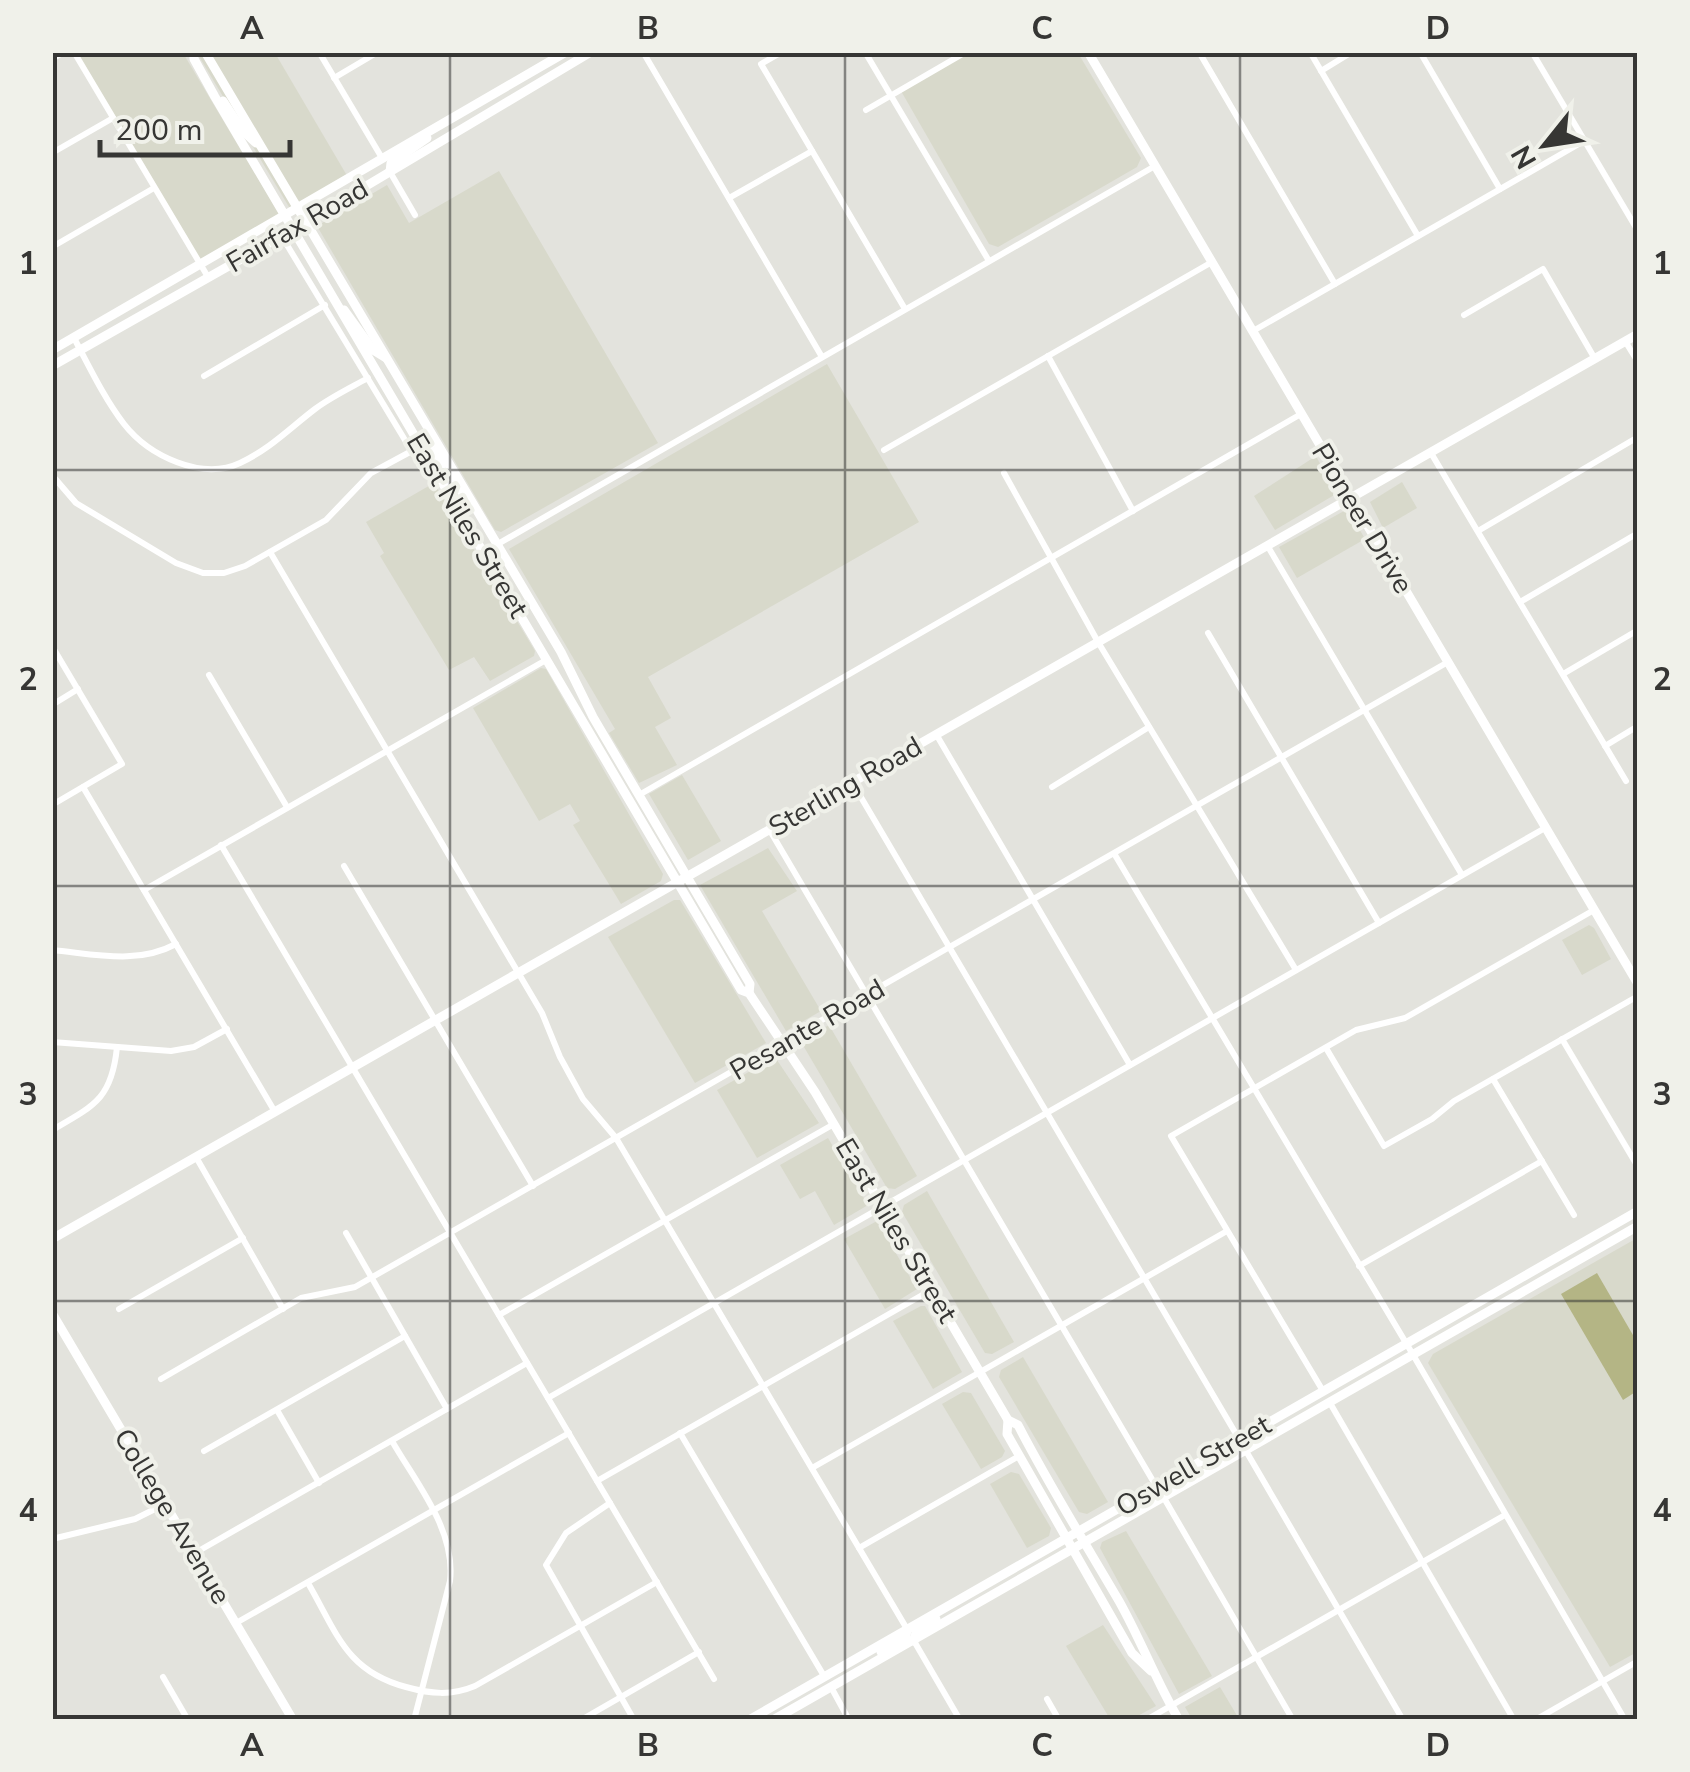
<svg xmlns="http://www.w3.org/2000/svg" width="1690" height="1772" font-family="'Nunito Sans',sans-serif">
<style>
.built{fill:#d8d9cb}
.green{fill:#b4b585}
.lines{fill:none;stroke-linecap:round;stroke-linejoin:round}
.street{stroke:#fff;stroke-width:6}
.secondary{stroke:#fff;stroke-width:9}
.rail{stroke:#4d4d4a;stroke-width:2.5;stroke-dasharray:18 18;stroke-linecap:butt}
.grid{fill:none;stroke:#363634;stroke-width:2.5;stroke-opacity:0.55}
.labels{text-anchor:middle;stroke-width:8;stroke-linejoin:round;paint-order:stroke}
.street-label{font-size:28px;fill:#363634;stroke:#f0f1ea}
.neatline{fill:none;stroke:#363634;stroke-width:4}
.grid-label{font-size:32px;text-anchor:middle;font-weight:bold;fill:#363634}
</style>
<rect width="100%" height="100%" fill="#e3e3dd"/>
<!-- built -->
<g class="built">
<polygon points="77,53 183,53 282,219 203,264"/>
<polygon points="197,53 275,53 349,179 292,212"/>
<polygon points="968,53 1078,53 1141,158 1137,167 998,247 989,244 901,91"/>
<polygon points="499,171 658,443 501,532 495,530 317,226 387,185 409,223"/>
<polygon points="827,364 919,522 648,677 671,718 655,727 677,765 639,783 609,733 615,729 509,549"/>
<polygon points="1316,456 1336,494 1275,530 1254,496"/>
<polygon points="1402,482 1417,508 1383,528 1370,502"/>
<polygon points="434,483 535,651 534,656 490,681 474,657 449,670 380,556 384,553 366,522"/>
<polygon points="1344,511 1350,513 1365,539 1297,578 1279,547"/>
<polygon points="541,668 546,669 663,874 661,881 621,904 573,825 580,821 570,804 539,821 473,708"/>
<polygon points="682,775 721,841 688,860 649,794"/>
<polygon points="768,848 797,891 762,911 821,1011 786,1031 700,885"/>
<polygon points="674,900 680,900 766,1043 695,1083 608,937"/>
<polygon points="1589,925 1594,928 1611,959 1582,975 1562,940"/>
<polygon points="829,1025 917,1176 895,1189 887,1188 804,1047 805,1039"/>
<polygon points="775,1057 819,1123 757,1158 717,1090"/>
<polygon points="828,1138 868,1205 834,1225 815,1191 800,1199 780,1165"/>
<polygon points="927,1191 1014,1342 992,1354 985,1353 902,1212 904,1205"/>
<polygon points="877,1221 917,1289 885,1309 844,1239"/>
<polygon points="1637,1238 1637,1652 1610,1667 1428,1363 1433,1354"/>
<polygon points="921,1306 925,1306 962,1372 933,1389 893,1321"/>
<polygon points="1023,1357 1108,1502 1087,1514 1079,1512 999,1377 1001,1370"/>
<polygon points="963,1392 971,1393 1005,1451 1002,1457 981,1469 942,1404"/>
<polygon points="1011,1472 1019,1474 1051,1528 1049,1536 1027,1548 990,1484"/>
<polygon points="1126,1531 1212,1676 1179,1694 1100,1548 1102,1542"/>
<polygon points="1103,1625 1156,1706 1132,1719 1110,1719 1066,1646"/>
<polygon points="1220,1687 1239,1719 1192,1719 1185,1707"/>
</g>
<!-- green -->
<polygon class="green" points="1597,1273 1637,1342 1637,1391 1623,1400 1561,1294"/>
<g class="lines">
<!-- street -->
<g class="street">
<polyline points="74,52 208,277"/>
<polyline points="319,52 382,158"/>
<polyline points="643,52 822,357"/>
<polyline points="782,52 761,64 905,309"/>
<polyline points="865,52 989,261"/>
<polyline points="1199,52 1335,284"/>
<polyline points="1310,52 1418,236"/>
<polyline points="1420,52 1500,189"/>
<polyline points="1532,52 1638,231"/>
<polyline points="52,59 64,52"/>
<polyline points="1321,71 1352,52"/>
<polyline points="334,78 378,52"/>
<polyline points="866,110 966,52"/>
<polyline points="52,153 113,118"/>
<polyline points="390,172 415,215"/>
<polyline points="729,198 812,151"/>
<polyline points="281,235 411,450"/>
<polyline points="52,247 154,188"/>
<polyline points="1464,315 1543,269 1595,359"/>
<polyline points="1253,331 1584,141"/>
<path d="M74 338C89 366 104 398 124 424 149 456 202 481 240 463 270 449 290 428 315 409 331 397 350 388 368 378"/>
<polyline points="1625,341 1638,362"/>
<polyline points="1048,356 1133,511"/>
<polyline points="204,376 325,305"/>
<polyline points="884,450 1212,262"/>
<polyline points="1431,453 1626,781"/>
<polyline points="1004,473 1098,642 1296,970"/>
<polyline points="52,475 76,503 176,563 203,573 224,573 245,566 326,520 371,473 421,446"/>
<polyline points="1478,531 1638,437"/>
<polyline points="1267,545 1462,875"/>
<polyline points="270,552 542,1013 560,1057 583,1099 616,1138 907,1629"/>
<polyline points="484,552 1155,166"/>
<polyline points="1520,602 1638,533"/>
<polyline points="1208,633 1379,923"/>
<polyline points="52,646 122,764 52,805"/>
<polyline points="1563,674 1638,630"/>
<polyline points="209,675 287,807"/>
<polyline points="52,705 78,689"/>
<polyline points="936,734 1130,1065"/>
<polyline points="1605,746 1638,726"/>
<polyline points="852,782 1239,1439"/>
<polyline points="83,787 275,1112"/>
<polyline points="1052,787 1149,727"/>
<polyline points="639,795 1301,414"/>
<polyline points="769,829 1156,1486"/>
<polyline points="221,845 714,1679"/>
<polyline points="1115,855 1412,1353 1625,1720"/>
<polyline points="344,866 533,1186"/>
<polyline points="144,890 546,660"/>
<path d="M52 950C95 954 137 965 176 944"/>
<polyline points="1562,1039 1638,1167"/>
<polyline points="52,1042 171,1051 194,1047 227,1029"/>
<polyline points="1326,1048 1384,1146 1432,1119 1454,1101 1638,996"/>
<polyline points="1493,1079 1574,1215"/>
<path d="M54 1129C96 1105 112 1097 117 1047"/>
<polyline points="196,1157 283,1309"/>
<polyline points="346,1233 447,1409"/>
<polyline points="1359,1266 1542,1161"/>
<polyline points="119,1309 243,1238"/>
<polyline points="499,1315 834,1124"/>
<polyline points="161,1379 301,1298 355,1287 1448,662"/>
<polyline points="1323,1391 1171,1136 1356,1030 1405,1018 1594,910"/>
<polyline points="548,1398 1545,828"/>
<polyline points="1330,1403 1514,1720"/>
<polyline points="277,1410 319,1483"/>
<polyline points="680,1433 824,1676"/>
<path d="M392 1441C416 1483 456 1530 450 1581L414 1720"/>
<polyline points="204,1451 405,1336"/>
<polyline points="1246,1451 1403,1720"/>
<polyline points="812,1468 1227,1231"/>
<polyline points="597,1481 931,1290"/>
<polyline points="1164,1498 1293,1720"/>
<polyline points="610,1503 566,1533 546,1565 634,1720"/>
<polyline points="52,1539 135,1519 165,1504"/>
<polyline points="859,1548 1019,1456"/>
<polyline points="195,1553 527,1363"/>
<path d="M308 1583C337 1633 346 1671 406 1687 431 1694 451 1696 475 1686L657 1582"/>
<polyline points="236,1623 569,1433"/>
<polyline points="914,1641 960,1720"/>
<polyline points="163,1677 188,1720"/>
<polyline points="831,1687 849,1720"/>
<polyline points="1047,1699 1059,1720"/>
<polyline points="581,1720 699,1652"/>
<polyline points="1146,1720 1505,1515"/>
<polyline points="1535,1720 1638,1661"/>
</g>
<!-- secondary -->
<g class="secondary">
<path d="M194 52V59L215 97 741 990 749 993 815 1092 1008 1420 1018 1425C1049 1485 1085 1543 1119 1601 1141 1640 1156 1681 1179 1720"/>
<polyline points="205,52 561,652 593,717 750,984 749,993"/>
<polyline points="1088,52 1638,984"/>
<polyline points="223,101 242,130 256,143"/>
<polyline points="390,172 391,163 427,138"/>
<polyline points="344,310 373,350 386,358"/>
<polyline points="52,350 566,52"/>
<polyline points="52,366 294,229 591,52"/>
<polyline points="422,445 430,448 453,483 463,493"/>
<polyline points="52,1239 1638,334"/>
<polyline points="52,1313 293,1720"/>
<polyline points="1008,1420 1007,1434 1132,1653 1151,1671"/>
<polyline points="914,1641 916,1632 936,1619"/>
<polyline points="881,1652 906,1637 907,1629"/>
<polyline points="749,1720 1638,1211"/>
<polyline points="773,1720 1638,1226"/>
</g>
<!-- rail -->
<polyline class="rail" points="1634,52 1638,67"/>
</g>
<!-- grid -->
<path class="grid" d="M450 52V1720M845 52V1720M1240 52V1720M52 470H1638M52 886H1638M52 1301H1638"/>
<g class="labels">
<!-- street labels -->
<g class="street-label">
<text transform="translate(297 225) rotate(-30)" y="10">Fairfax Road</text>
<text transform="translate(1363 518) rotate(59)" y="10">Pioneer Drive</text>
<text transform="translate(468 525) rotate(59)" y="10">East Niles Street</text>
<text transform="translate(845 786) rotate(-30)" y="10">Sterling Road</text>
<text transform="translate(807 1029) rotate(-30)" y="10">Pesante Road</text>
<text transform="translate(897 1230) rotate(59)" y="10">East Niles Street</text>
<text transform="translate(1193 1465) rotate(-30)" y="10">Oswell Street</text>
<text transform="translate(173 1516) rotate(59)" y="10">College Avenue</text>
</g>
</g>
<!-- border -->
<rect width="1690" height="1772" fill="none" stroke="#f0f1ea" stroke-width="110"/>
<!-- north arrow -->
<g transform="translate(1545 145) rotate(240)" stroke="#f0f1ea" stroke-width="8" paint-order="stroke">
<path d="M0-8L18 38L0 25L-18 38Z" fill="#363634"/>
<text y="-15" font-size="28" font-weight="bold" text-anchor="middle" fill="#363634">N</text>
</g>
<!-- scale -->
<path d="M100 140v15h190v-15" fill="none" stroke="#363634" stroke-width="5"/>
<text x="115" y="140" font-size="30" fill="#363634" stroke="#f0f1ea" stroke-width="8" paint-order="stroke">200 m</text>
<rect x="55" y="55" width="1580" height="1662" class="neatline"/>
<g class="grid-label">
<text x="252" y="39">A</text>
<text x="648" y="39">B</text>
<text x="1042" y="39">C</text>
<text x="1438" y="39">D</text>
<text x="28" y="274">1</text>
<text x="1662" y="274">1</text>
<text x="28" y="690">2</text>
<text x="1662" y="690">2</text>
<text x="28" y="1105">3</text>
<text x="1662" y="1105">3</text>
<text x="28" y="1521">4</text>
<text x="1662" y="1521">4</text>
<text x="252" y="1756">A</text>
<text x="648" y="1756">B</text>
<text x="1042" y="1756">C</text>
<text x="1438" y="1756">D</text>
</g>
</svg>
